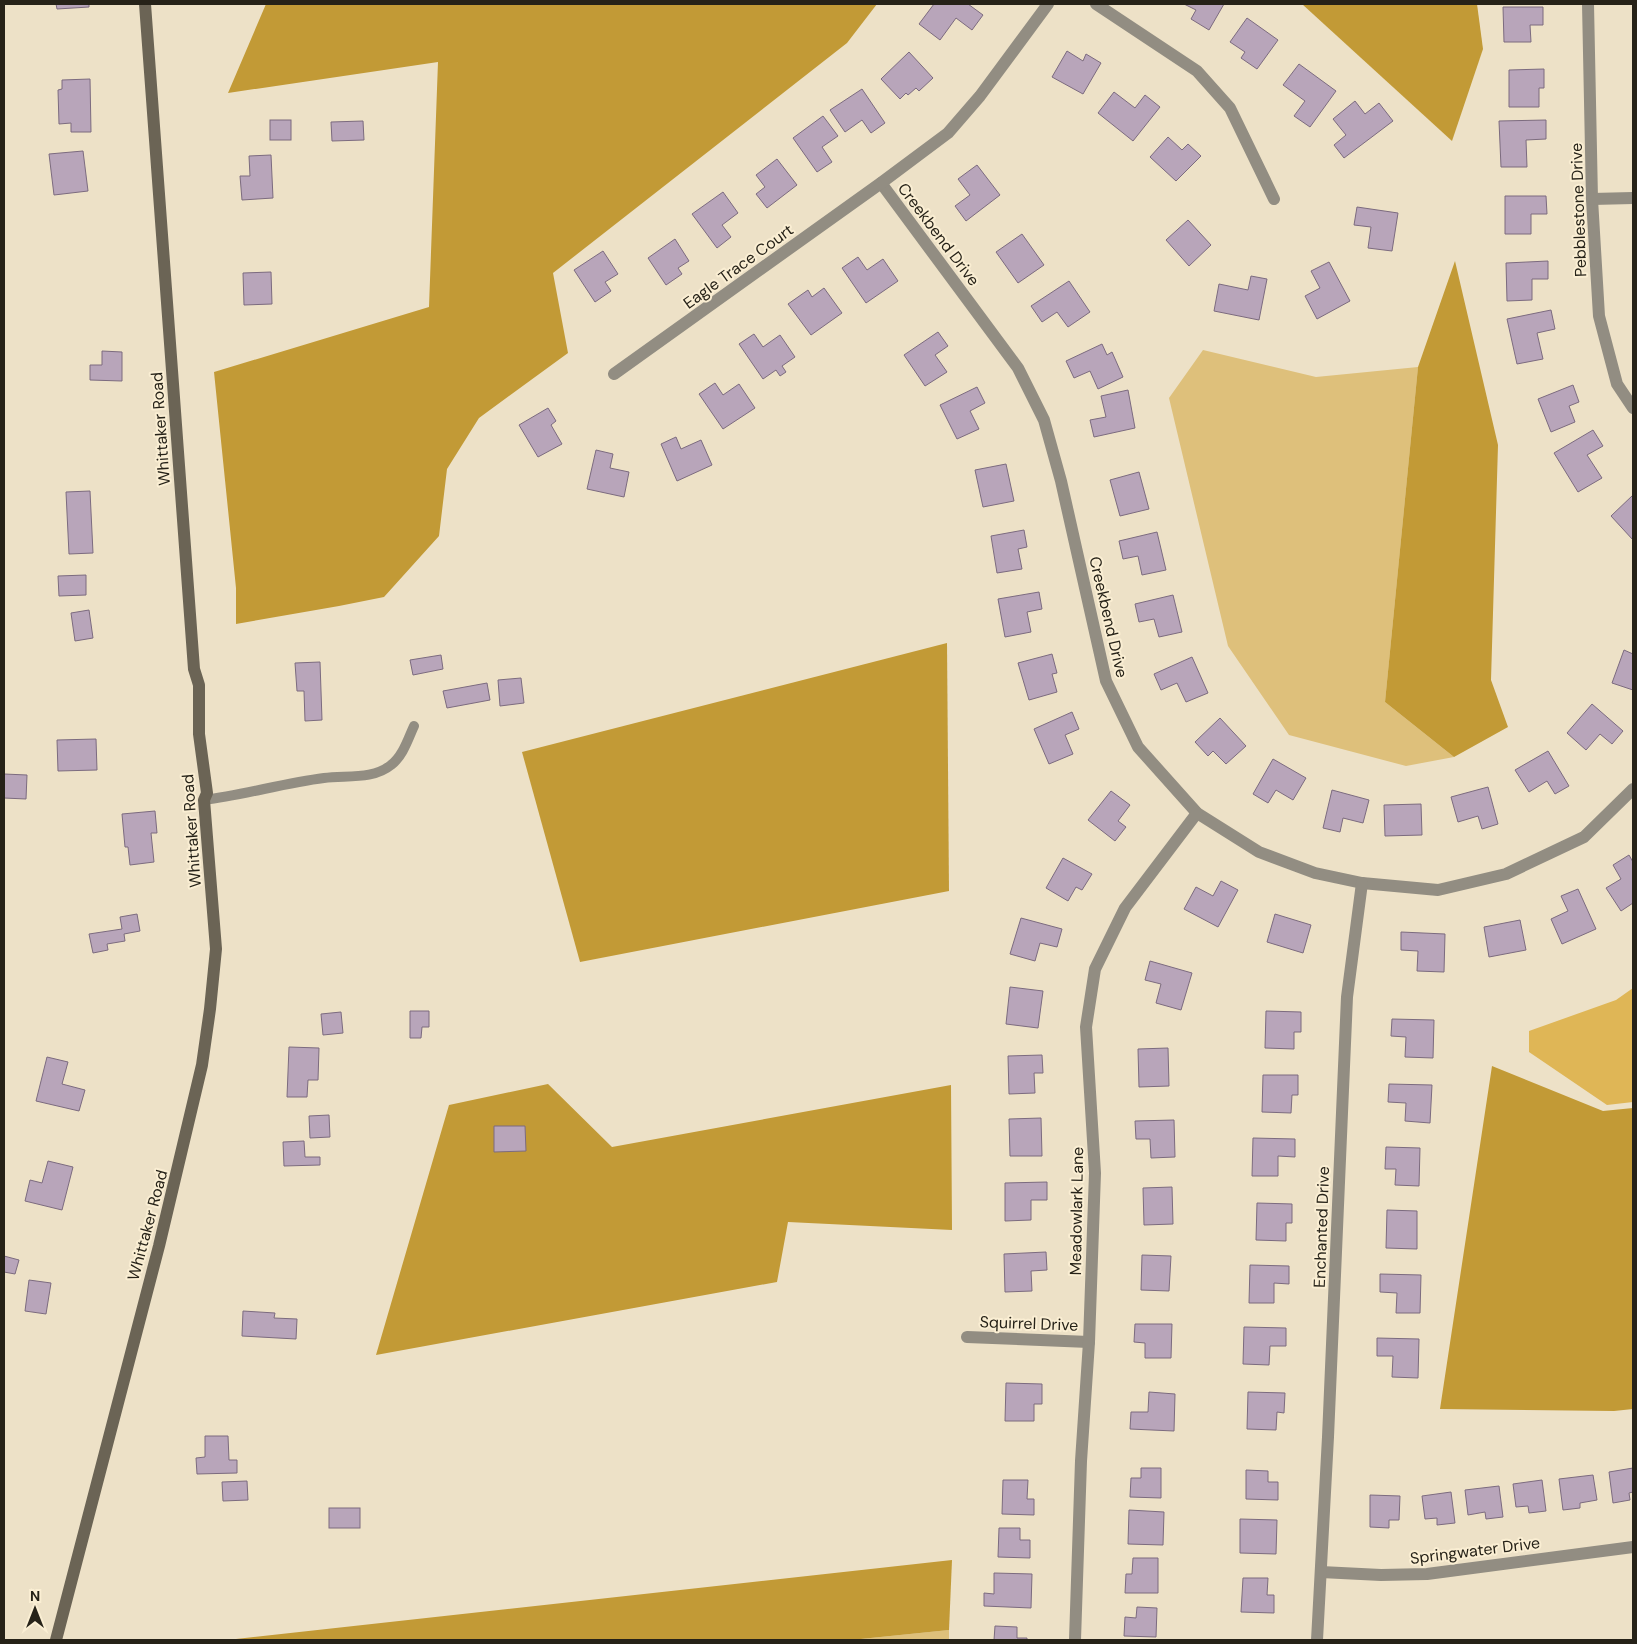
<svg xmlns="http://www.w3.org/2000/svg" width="1637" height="1644" font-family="'DM Sans',sans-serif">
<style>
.green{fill:#dec07b}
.forest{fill:#c29a36}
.water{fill:#dfb656}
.building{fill:#b8a5ba;stroke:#7c6b7f}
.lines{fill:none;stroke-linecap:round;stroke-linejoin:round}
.lane{stroke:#928d82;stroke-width:10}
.street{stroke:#928d82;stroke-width:12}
.secondary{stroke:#6b6455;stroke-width:12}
.labels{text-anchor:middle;stroke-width:4;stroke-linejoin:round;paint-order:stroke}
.street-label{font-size:16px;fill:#262218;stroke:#faeed3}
</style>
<rect width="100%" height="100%" fill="#ede1c7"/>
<!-- green -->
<g class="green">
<polygon points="1203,350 1316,377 1418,367 1385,702 1454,757 1406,766 1289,735 1228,646 1169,398"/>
<polygon points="949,1630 949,1640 851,1640"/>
</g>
<!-- forest -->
<g class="forest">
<polygon points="266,4 877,4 847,43 553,273 568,353 479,418 447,469 439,536 384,597 339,606 236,624 236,588 214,372 429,307 438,62 228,93"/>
<polygon points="1302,4 1477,4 1483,49 1452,141"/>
<polygon points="1455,261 1498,445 1491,680 1508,727 1454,757 1385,702 1418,367"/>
<polygon points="947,643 949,891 580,962 522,752"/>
<polygon points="1492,1066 1603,1111 1633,1108 1633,1409 1614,1411 1440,1409"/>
<polygon points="548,1084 612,1147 951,1085 952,1230 788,1222 777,1282 376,1355 449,1105"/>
<polygon points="952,1560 949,1630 851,1640 227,1640"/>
</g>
<!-- water -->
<polygon class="water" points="1633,988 1633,1102 1607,1105 1529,1052 1529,1031 1616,1000"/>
<!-- building -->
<g class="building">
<polygon points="56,4 89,4 89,7 57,9"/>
<polygon points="934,4 968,4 983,15 972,30 956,18 940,40 919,24"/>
<polygon points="1184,4 1224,4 1209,30 1191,19 1196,10"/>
<polygon points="1503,7 1543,7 1543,25 1530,25 1531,42 1504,42"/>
<polygon points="1247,18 1278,40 1257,69 1241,58 1245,52 1230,42"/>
<polygon points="1067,51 1083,61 1086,54 1101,63 1083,94 1052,77"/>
<polygon points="909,52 933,78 919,91 916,88 908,95 906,93 900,99 881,79"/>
<polygon points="1299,64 1336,91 1310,127 1294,116 1305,101 1283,85"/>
<polygon points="1544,69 1544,88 1539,88 1539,107 1509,107 1509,70"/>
<polygon points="90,79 91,132 71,132 71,123 59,124 58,90 62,89 62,80"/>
<polygon points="862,89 885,123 871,133 862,120 845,132 830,110"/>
<polygon points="1114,92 1135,108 1145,95 1160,107 1133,141 1098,113"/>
<polygon points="1355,101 1365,114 1379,103 1393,121 1344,158 1334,145 1346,135 1333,119"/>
<polygon points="823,116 838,136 822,147 832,162 817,172 793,138"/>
<rect x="270" y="120" width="21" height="20"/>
<polygon points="1546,120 1546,139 1526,140 1527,167 1501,167 1499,121"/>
<polygon points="363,121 364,140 332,141 331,122"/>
<polygon points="1168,137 1182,150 1188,144 1201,156 1176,181 1150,157"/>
<polygon points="83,151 88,191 54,195 49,154"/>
<polygon points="271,155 273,198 242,200 240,176 250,176 249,156"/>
<polygon points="777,159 797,185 767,208 756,194 765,187 756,175"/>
<polygon points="977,165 1000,195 966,221 955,206 970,195 958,179"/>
<polygon points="723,192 738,213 722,225 731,237 717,248 692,214"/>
<polygon points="1505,196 1546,196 1547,214 1531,214 1531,234 1505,234"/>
<polygon points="1357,207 1398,213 1392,251 1368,248 1371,227 1354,225"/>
<polygon points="1188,220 1211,245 1189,266 1166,240"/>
<polygon points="1022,234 1044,265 1018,283 996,252"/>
<polygon points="675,239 689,261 678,268 682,274 666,285 648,258"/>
<polygon points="603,251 618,274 605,282 611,291 595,302 574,270"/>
<polygon points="858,257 867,270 883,259 898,281 866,303 842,268"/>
<polygon points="1548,261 1548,279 1532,279 1532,300 1507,301 1506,263"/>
<polygon points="1329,262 1350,301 1317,319 1305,296 1320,288 1311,271"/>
<polygon points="271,272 272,304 244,305 243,273"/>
<polygon points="1251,276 1267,279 1259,320 1214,311 1219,284 1248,290"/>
<polygon points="1069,281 1090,312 1068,327 1057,312 1042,322 1031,306"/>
<polygon points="824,288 842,313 811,335 788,304 808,290 812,297"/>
<polygon points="1551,310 1555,329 1537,333 1543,359 1517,364 1507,319"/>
<polygon points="938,332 948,346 935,355 947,372 925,386 904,355"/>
<polygon points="754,334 763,347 780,335 795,357 782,366 786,372 780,376 776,370 763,379 739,344"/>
<polygon points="1102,344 1107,355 1112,352 1123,377 1098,389 1090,371 1074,378 1066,361"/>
<polygon points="102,351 122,352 122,381 90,380 90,365 102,365"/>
<polygon points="715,383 723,395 739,384 755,408 723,429 699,394"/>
<polygon points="1573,385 1579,402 1569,406 1575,422 1551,432 1538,399"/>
<polygon points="977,387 985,403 970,411 979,429 957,439 940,405"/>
<polygon points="1128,390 1135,428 1094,437 1090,420 1106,417 1101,396"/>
<polygon points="548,408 556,421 551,425 562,444 538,457 519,425"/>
<polygon points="1593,430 1603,446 1587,455 1602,478 1578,492 1554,453"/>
<polygon points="676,437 681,449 701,440 712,465 677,481 661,444"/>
<polygon points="596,450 613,454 610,468 629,472 624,497 587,489"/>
<polygon points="1006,464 1014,501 983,507 975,470"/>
<polygon points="1139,472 1149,509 1120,516 1110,480"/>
<polygon points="90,491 93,553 69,554 66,492"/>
<polygon points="1633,495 1633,540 1611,516"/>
<polygon points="1024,530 1027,547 1018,549 1022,569 997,573 991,536"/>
<polygon points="1157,532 1166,570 1142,575 1138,556 1123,559 1119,541"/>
<polygon points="86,575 86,595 59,596 58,576"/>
<polygon points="1039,592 1042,609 1027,612 1031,632 1005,637 998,599"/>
<polygon points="1173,595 1182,632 1159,637 1154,619 1139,622 1135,604"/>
<polygon points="89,610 93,638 75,641 71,613"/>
<polygon points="1624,650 1633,654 1633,690 1612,683"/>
<polygon points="1052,654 1057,673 1052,674 1057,692 1029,700 1018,663"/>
<polygon points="441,655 443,669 413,675 410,660"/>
<polygon points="1192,657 1208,693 1186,702 1177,683 1161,690 1154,674"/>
<polygon points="320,662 322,720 305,721 304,691 297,691 295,663"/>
<polygon points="521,678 524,703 500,706 498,680"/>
<polygon points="487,683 490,700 447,708 443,691"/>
<polygon points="1592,704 1623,731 1612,744 1600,734 1586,750 1567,733"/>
<polygon points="1072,712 1079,729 1065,735 1073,754 1049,764 1034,729"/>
<polygon points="1220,718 1246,746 1226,764 1213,751 1208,756 1195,742"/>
<polygon points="96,739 97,770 58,771 57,740"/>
<polygon points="1548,751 1569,786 1555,794 1547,781 1529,792 1515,770"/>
<polygon points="1273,759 1306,778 1293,800 1276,790 1268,803 1253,794"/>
<polygon points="4,774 27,775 26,799 4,798"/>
<polygon points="1488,787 1498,824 1482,829 1478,816 1458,822 1451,797"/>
<polygon points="1332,790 1369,800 1363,823 1343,818 1340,832 1323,828"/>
<polygon points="1111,791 1130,805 1118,821 1126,827 1115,841 1088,820"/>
<polygon points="1421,804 1422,835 1385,836 1384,805"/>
<polygon points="155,811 157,833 151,833 154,862 130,865 128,847 125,847 122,814"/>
<polygon points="1629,855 1633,862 1633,903 1621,911 1606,888 1621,879 1613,865"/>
<polygon points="1063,858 1092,874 1082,890 1076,887 1068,901 1046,888"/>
<polygon points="1221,881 1238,890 1218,927 1184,909 1196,887 1213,896"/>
<polygon points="1578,889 1596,929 1562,944 1551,919 1568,911 1561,896"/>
<polygon points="137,914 140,931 124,934 125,941 107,944 108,950 93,953 89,934 122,929 120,917"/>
<polygon points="1275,914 1311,925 1303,953 1267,942"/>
<polygon points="1021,918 1062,929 1057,947 1040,943 1035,961 1010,954"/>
<polygon points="1520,920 1526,950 1489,957 1484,927"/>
<polygon points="1401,932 1445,934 1444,972 1417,971 1418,951 1401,950"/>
<polygon points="1150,961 1192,973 1181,1010 1156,1003 1161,984 1145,980"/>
<polygon points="1010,987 1043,991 1038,1028 1006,1024"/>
<polygon points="410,1011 429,1011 429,1027 422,1027 421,1038 410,1038"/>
<polygon points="1266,1011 1301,1012 1301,1032 1294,1032 1294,1049 1265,1048"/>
<polygon points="341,1012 343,1033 323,1035 321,1014"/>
<polygon points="1392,1019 1434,1020 1433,1058 1405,1057 1406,1037 1391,1036"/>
<polygon points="289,1047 319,1048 318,1080 308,1080 307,1097 287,1097"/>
<polygon points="1168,1048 1169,1086 1139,1087 1138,1049"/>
<polygon points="1042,1055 1043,1073 1034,1073 1035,1093 1009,1094 1008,1056"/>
<polygon points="47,1057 68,1062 62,1084 85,1090 79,1111 36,1101"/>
<polygon points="1263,1075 1298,1075 1298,1095 1292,1095 1291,1113 1262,1112"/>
<polygon points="1389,1084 1432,1085 1430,1123 1405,1121 1406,1103 1388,1102"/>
<polygon points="329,1115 330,1137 310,1138 309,1116"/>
<polygon points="1041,1118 1042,1156 1010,1156 1009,1119"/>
<polygon points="1174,1120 1175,1157 1151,1158 1150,1139 1136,1139 1135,1121"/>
<polygon points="494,1126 525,1126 526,1151 494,1152"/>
<polygon points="1253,1138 1295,1139 1295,1157 1278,1156 1278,1176 1252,1176"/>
<polygon points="304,1141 305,1157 320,1157 320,1165 284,1166 283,1142"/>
<polygon points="1386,1147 1420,1148 1419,1186 1395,1185 1396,1169 1385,1169"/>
<polygon points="48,1161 73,1167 62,1210 25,1201 30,1180 42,1183"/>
<polygon points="1047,1182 1047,1200 1031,1200 1031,1220 1005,1221 1005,1183"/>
<polygon points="1172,1187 1173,1224 1144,1225 1143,1188"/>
<polygon points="1257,1203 1292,1204 1292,1223 1286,1223 1286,1241 1256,1240"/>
<polygon points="1387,1210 1417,1211 1417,1249 1386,1248"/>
<polygon points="1046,1252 1047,1270 1031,1271 1032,1291 1005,1292 1004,1254"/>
<polygon points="1142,1255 1171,1256 1169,1291 1141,1290"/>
<polygon points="4,1256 19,1260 15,1274 4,1272"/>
<polygon points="1250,1265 1289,1266 1289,1284 1274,1283 1274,1303 1249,1303"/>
<polygon points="1380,1274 1421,1275 1420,1313 1396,1313 1397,1293 1380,1292"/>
<polygon points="29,1280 51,1283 46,1314 25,1311"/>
<polygon points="243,1311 275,1313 274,1318 297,1319 296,1339 242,1336"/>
<polygon points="1135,1324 1172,1324 1171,1358 1145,1358 1145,1343 1134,1342"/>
<polygon points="1244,1327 1286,1328 1286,1346 1270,1346 1269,1365 1243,1364"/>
<polygon points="1377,1338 1419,1339 1418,1378 1392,1377 1393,1356 1377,1356"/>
<polygon points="1006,1383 1042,1384 1042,1404 1034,1404 1034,1421 1005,1421"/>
<polygon points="1149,1392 1175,1394 1174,1431 1130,1429 1131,1412 1148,1412"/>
<polygon points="1248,1392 1285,1393 1284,1413 1277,1412 1276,1430 1247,1429"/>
<polygon points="205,1436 228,1436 229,1460 237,1460 237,1473 197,1474 196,1458 205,1457"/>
<polygon points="1141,1468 1161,1468 1161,1498 1130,1497 1131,1478 1141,1478"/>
<polygon points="1633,1468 1633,1492 1629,1493 1630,1500 1613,1503 1609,1472"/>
<polygon points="1246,1470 1268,1471 1268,1482 1278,1482 1278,1500 1246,1499"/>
<polygon points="1593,1475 1597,1500 1580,1503 1580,1508 1563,1510 1559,1479"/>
<polygon points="1003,1480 1028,1480 1027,1499 1034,1499 1034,1515 1002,1514"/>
<polygon points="1542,1480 1546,1511 1529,1513 1528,1506 1516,1507 1513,1484"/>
<polygon points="247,1481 248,1500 223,1501 222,1482"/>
<polygon points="1499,1486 1503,1517 1486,1519 1485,1512 1468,1515 1465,1490"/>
<polygon points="1451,1492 1455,1523 1437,1525 1437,1518 1425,1519 1422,1496"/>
<polygon points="1370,1495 1400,1496 1399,1520 1389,1520 1389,1528 1370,1527"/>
<rect x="329" y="1508" width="31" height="20"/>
<polygon points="1129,1510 1164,1512 1163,1545 1128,1544"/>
<polygon points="1240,1519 1277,1520 1276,1554 1240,1553"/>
<polygon points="999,1528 1020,1528 1020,1540 1030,1540 1030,1558 998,1557"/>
<polygon points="1133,1558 1158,1558 1158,1593 1125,1593 1126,1574 1132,1574"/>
<polygon points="994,1573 1032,1574 1031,1608 984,1606 984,1593 994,1594"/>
<polygon points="1243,1578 1268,1578 1267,1595 1274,1595 1274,1613 1241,1612"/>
<polygon points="1137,1607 1157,1608 1156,1637 1124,1636 1125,1617 1136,1618"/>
<polygon points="995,1626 1017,1627 1017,1638 1027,1638 1027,1640 994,1640"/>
</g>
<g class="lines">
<!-- lane -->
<path class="lane" d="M204 800C244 795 284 783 324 778 346 775 373 780 391 765 403 756 408 739 414 726"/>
<!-- street -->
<g class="street">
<polyline points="1096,4 1197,71 1230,108 1274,199"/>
<polyline points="1588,4 1592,199 1599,316 1617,384 1633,408"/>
<polyline points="881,183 1018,368 1044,420 1061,481 1106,681 1138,747 1197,813 1259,852 1315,873 1362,883 1438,890 1506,874 1584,837 1633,789"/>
<polyline points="1592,199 1633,198"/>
<polyline points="614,374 881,183 948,133 980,96 1048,4"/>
<polyline points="967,1337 1089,1342"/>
<polyline points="1321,1572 1381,1575 1427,1574 1633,1547"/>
<polyline points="1075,1640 1081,1461 1089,1342 1095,1173 1086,1027 1095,969 1125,908 1197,813"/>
<polyline points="1317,1640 1328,1437 1347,997 1362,883"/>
</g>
<!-- secondary -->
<polyline class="secondary" points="56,1640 159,1246 202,1065 210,1009 216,949 204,800 207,793 199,734 199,685 194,669 145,4"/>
</g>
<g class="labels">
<!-- street labels -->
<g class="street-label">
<text transform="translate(1578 210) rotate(-92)" y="6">Pebblestone Drive</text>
<text transform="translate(939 234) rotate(53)" y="6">Creekbend Drive</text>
<text transform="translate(738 266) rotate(-36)" y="6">Eagle Trace Court</text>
<text transform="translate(160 429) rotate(-94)" y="6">Whittaker Road</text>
<text transform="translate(1109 617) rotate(77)" y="6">Creekbend Drive</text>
<text transform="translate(191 831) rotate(-94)" y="6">Whittaker Road</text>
<text transform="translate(1076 1211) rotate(-89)" y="6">Meadowlark Lane</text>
<text transform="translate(147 1225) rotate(-75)" y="6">Whittaker Road</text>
<text transform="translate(1321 1227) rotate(-88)" y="6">Enchanted Drive</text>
<text transform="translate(1029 1323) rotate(2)" y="6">Squirrel Drive</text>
<text transform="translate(1475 1550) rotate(-7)" y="6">Springwater Drive</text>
</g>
</g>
<!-- border -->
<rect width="1637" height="1644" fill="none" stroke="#262218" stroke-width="10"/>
<!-- north arrow -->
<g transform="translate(35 1609)" stroke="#faeed3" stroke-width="4" paint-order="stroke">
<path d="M0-4L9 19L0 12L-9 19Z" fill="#262218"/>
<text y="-8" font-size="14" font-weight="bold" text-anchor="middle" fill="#262218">N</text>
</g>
</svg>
